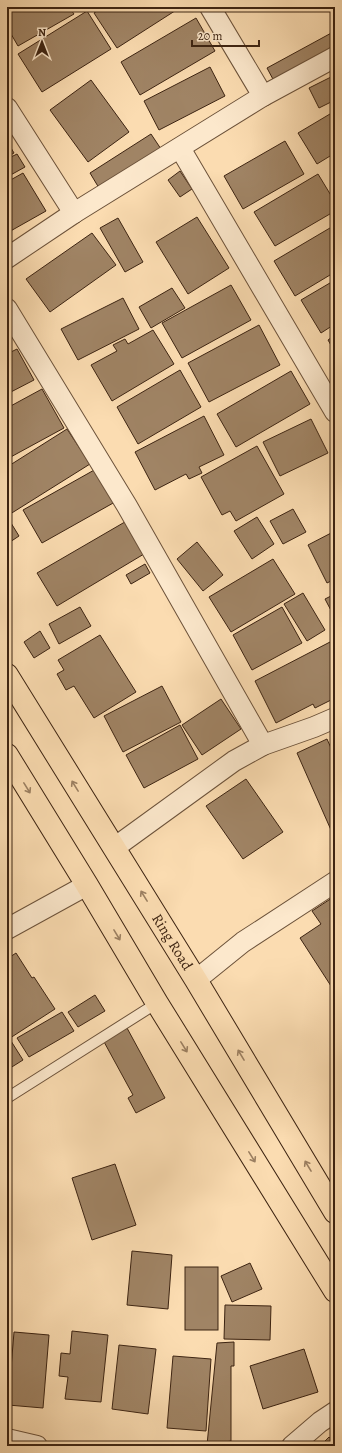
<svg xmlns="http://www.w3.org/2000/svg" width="342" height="1453" font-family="Alegreya,serif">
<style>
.building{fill:#a08465;stroke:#3d2412}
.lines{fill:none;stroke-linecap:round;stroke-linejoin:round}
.service-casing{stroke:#6c523a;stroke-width:12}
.minor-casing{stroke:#6c523a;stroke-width:22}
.primary-casing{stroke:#3d2412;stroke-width:24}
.service{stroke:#fce8cc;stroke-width:10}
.minor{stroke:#fce8cc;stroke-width:20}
.primary{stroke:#fbdcb1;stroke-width:22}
.oneway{stroke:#9c8062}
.labels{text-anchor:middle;stroke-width:4;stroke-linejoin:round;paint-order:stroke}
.street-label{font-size:15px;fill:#3d2412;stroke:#fce8cc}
</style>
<rect width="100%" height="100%" fill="#fbdcb1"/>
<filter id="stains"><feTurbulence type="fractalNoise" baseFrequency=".005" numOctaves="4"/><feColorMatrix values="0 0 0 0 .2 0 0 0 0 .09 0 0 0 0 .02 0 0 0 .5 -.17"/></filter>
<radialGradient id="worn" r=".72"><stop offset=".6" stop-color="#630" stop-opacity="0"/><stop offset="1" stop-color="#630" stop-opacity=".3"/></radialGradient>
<!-- building -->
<g class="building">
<polygon points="7,7 69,7 74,14 18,46 7,27"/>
<polygon points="103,7 181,7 117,48 94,13"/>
<polygon points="246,7 276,7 248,10"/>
<polygon points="87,11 111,49 42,92 18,54"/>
<polygon points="196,18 215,51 140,95 121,62"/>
<polygon points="335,31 335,50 275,83 267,68"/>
<polygon points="210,67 225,96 159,130 144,101"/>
<polygon points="335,75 335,100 319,108 309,88"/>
<polygon points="91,80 129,132 88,162 50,110"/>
<polygon points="335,111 335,153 317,164 298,133"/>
<polygon points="151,134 161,149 99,188 90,173"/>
<polygon points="7,141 14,153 7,157"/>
<polygon points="285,141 304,174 243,209 224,176"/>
<polygon points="17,154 25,167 7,177 7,159"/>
<polygon points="180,171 192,189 180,197 168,180"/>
<polygon points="23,173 46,211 7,233 7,182"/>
<polygon points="318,174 335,202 335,211 275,246 254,212"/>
<polygon points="197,217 229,268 188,294 156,242"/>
<polygon points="118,218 143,262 125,272 100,228"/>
<polygon points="335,225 335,272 295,296 274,261"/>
<polygon points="92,233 116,265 50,312 26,279"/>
<polygon points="335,280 335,324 321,333 301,300"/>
<polygon points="231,285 251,320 182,358 162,323"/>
<polygon points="172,288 185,308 151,328 139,307"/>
<polygon points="123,298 139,329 78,360 61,329"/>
<polygon points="259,325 280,365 209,402 188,363"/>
<polygon points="153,330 174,364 112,401 91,365 117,351 113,345 125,339 128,344"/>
<polygon points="335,335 335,352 328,340"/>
<polygon points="17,349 34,380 7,394 7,354"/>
<polygon points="180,370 201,407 138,444 117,407"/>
<polygon points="291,371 310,404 236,447 217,414"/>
<polygon points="42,389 64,428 7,459 7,408"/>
<polygon points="204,416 224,455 199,467 202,473 189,479 186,474 155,490 135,452"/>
<polygon points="311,419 328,453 280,476 263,442"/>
<polygon points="67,429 90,464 7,516 7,467"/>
<polygon points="257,446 284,494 236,521 230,511 222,515 201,477"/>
<polygon points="96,469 115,502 42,543 23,510"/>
<polygon points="293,509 306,532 283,544 270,521"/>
<polygon points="257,517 274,544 252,559 234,531"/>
<polygon points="130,519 149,551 57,606 37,573"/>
<polygon points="11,523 19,536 7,544 7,526"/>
<polygon points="335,531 335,579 327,583 308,545"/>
<polygon points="197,542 223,575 203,591 177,559"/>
<polygon points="273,559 295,594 231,632 209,597"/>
<polygon points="145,564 150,573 131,584 126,575"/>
<polygon points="303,593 325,630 307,641 284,604"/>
<polygon points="335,594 335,618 325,599"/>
<polygon points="80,607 91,626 59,644 49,624"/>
<polygon points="282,607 302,643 252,670 233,635"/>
<polygon points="40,631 50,648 34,658 24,642"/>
<polygon points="100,635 136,692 94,718 74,686 66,690 57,674 64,670 58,660"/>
<polygon points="330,642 335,652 335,698 315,708 313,704 276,723 255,681"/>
<polygon points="162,686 181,722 123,752 104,716"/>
<polygon points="221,699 241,729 202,755 182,725"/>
<polygon points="180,725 198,759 144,788 126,755"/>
<polygon points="327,739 335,757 335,828 331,830 297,753"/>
<polygon points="246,779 283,832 243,859 206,806"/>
<polygon points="335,896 335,984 331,986 300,938 321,924 312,911"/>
<polygon points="16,953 32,978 34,977 55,1009 7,1040 7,959"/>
<polygon points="95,995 105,1011 78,1027 68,1012"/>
<polygon points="62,1012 74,1031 29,1057 17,1038"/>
<polygon points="127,1028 165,1098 136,1113 128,1098 133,1095 103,1040"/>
<polygon points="11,1041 23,1060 7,1070 7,1044"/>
<polygon points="115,1164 136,1225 92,1240 72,1178"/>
<polygon points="132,1251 172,1255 168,1309 127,1305"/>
<polygon points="250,1263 262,1289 232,1302 221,1276"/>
<rect x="185" y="1267" width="33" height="63"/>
<polygon points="225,1305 271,1306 270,1340 224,1339"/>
<polygon points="72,1331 108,1335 101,1402 65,1399 68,1377 59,1376 61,1353 70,1354"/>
<polygon points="14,1332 49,1335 43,1408 8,1405"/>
<polygon points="234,1342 234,1366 231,1366 231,1441 207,1445 217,1343"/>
<polygon points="119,1345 156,1349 148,1414 112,1409"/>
<polygon points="304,1349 318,1392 263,1409 250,1366"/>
<polygon points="173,1356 211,1359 206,1431 167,1428"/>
<polygon points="329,1437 335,1442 335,1446 320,1446"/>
</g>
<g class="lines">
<!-- service casing -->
<g class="service-casing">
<polyline id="service" points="7,1098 157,1003"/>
</g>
<!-- minor casing -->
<g class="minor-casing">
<g id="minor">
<polyline points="210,7 263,96"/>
<polyline points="7,108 74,213"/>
<polyline points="180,148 335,412"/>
<polyline points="7,258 74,213 263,96 335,57"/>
<polyline points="7,309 127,506 263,745"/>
<polyline points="114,848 234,761 263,745 314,727 335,718"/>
<polyline points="7,929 87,885"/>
<polyline points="196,980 243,942 335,882"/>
<polyline points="7,1439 37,1446"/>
<polyline points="292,1446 320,1422 335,1412"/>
</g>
</g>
<!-- primary casing -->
<g class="primary-casing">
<g id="primary">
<path id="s1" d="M7 675 196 980 335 1212"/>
<polyline points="7,755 87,885 157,1003 335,1291"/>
</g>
</g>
<!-- service -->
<use href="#service" class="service"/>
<!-- minor -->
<use href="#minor" class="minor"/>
<!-- primary -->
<use href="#primary" class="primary"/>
</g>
<!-- one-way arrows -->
<defs><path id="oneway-shaft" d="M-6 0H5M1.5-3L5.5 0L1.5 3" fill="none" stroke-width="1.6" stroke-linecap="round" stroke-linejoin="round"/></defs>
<g class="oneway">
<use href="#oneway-shaft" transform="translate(75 786) rotate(-122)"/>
<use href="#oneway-shaft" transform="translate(27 788) rotate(58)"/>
<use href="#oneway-shaft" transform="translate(144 896) rotate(-122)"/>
<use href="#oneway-shaft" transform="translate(117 935) rotate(59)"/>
<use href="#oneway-shaft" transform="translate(184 1047) rotate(58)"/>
<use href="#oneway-shaft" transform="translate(241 1055) rotate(-121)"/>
<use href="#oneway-shaft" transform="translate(252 1157) rotate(58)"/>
<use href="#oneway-shaft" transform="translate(308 1166) rotate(-121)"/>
</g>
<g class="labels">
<!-- street labels -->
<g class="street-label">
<text dy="5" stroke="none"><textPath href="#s1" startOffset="314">Ring Road</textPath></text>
</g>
</g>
<!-- margin -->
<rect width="342" height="1453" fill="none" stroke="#fbdcb1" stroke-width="24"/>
<rect x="8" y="8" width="326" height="1437" fill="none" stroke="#3d2412" stroke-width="2"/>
<rect x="12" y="12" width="318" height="1429" fill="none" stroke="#3d2412"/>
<!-- north arrow -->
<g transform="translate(42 42)" stroke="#fce8cc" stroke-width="3" paint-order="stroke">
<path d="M0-3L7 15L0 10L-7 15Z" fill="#3d2412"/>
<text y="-6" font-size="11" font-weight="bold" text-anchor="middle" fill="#3d2412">N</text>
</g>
<!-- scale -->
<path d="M192 40v6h67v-6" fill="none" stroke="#3d2412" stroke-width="2"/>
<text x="198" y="40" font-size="12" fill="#3d2412" stroke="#fce8cc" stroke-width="3" paint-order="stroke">20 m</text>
<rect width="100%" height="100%" filter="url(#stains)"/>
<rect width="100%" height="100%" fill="url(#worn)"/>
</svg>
